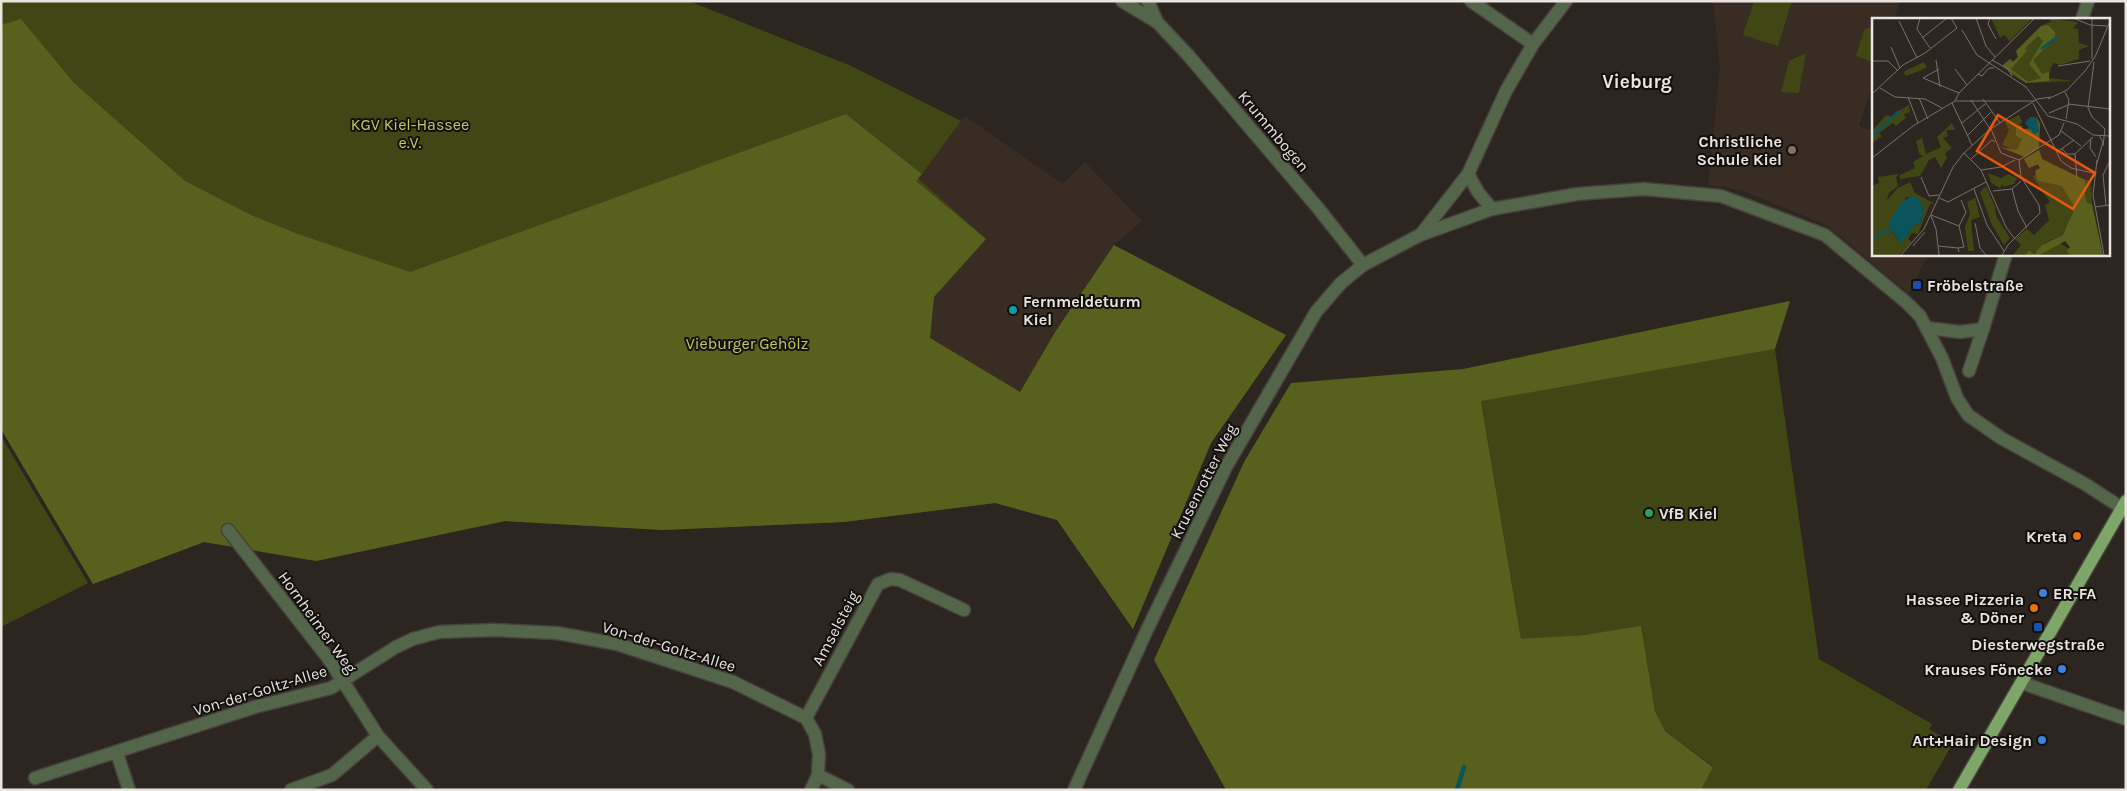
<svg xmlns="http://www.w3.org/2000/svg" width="2127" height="791" font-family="Karla,sans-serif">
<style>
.built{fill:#392c23}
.green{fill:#414714}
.forest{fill:#58601d}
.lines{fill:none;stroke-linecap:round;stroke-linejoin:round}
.stream{stroke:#0a555c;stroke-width:4.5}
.minor-casing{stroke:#47403b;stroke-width:15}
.major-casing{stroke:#47403b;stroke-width:15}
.minor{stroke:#546649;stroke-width:12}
.major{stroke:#7fa669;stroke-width:12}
.education-dot{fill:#8d6e63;stroke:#120f0c;stroke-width:2}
.transit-dot{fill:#1a4fb4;stroke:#120f0c;stroke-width:2}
.culture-dot{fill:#0f9aa8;stroke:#120f0c;stroke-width:2}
.leisure-dot{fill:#2e9e5b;stroke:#120f0c;stroke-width:2}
.food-dot{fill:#e8710a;stroke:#120f0c;stroke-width:2}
.shop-dot{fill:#3f7fe0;stroke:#120f0c;stroke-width:2}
.labels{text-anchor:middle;stroke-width:4;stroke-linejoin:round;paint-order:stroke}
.park-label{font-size:16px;fill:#c0ce5a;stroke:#120f0c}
.street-label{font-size:16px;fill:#eae5e1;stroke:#120f0c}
.poi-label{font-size:16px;font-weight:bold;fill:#eae5e1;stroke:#120f0c;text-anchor:end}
.quarter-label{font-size:19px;font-weight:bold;fill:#eae5e1;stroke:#120f0c}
.inset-river{fill:none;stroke:#0a555c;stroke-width:2.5}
.inset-road{fill:none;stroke:#78726d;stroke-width:1}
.view{fill:#e8590c;fill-opacity:0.15;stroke:#e8590c;stroke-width:2.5}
.inset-edge{fill:none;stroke:#eae5e1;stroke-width:2.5}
</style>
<rect width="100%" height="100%" fill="#2c2520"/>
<!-- built -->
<g class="built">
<polygon points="1713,1 1900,1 1894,19 1873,19 1873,83 1859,126 1873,131 1871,154 1873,155 1873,254 1928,254 1909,294 1828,226 1741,190 1708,185 1720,68"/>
<polygon points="965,116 1063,184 1085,162 1142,221 1114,245 1055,331 1020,392 930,338 934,297 986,239 916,181"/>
</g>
<!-- green -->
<g class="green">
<polygon points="1,1 689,1 849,65 961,121 922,174 846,114 986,239 934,297 930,338 1020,392 1286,335 1211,443 1133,629 1057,520 995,503 844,522 663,530 505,521 316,561 204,542 93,584 1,429"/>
<polygon points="1754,1 1792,1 1778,46 1743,35"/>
<polygon points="1869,28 1873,30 1873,62 1856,56 1864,30"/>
<polygon points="1806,53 1799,93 1781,92 1789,61"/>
<polygon points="1775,349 1819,659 1932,724 1929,729 1953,743 1926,790 1701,790 1713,766 1665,731 1655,711 1641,627 1584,635 1521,640 1481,400"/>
<polygon points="1,436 88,583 1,627"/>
</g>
<!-- forest -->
<g class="forest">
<polygon points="21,19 74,83 185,181 251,215 298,234 410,272 846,114 922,174 916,181 986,239 934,297 930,338 1020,392 1055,332 1114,245 1286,335 1211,443 1133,629 1057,520 995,503 844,522 663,530 505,521 316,561 204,542 93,584 1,429 1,25"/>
<polygon points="1790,301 1775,349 1481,401 1521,639 1584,635 1641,626 1655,711 1665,731 1713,767 1701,790 1226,790 1154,660 1244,462 1291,383 1463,369"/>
</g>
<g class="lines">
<!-- stream -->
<polyline class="stream" points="1457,790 1464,767"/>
<!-- minor casing -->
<g class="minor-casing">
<g id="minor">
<polyline points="1122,1 1157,22 1188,55 1318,208 1363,265"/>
<polyline points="1148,1 1157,22"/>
<polyline points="1471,1 1533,44"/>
<polyline points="2082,19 2088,1"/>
<polyline points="1468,174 1478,192 1492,209"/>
<polyline points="1422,233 1468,174 1506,91 1533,44 1566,1"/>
<polyline points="1928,328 1960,332 1983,329 2006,254"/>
<polyline points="1969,371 1983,329"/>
<polyline points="228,530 328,658 378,736 427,790"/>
<polyline points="2022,683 2126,719"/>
<polyline points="806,718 878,584 891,579 900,580 964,610"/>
<polyline points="117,753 129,790"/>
<polyline points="35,778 255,707 331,688 396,647 413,639 439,632 494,630 557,633 617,644 733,682 806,718 815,734 819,754 818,775 848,790"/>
<polyline points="291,790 332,775 378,736"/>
<polyline points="811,790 818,775"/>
<polyline points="1074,790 1146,632 1226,467 1316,312 1341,283 1363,265 1420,235 1492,209 1577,194 1644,189 1721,196 1825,235 1907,303 1920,316 1942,358 1957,398 1968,415 2001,438 2085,484 2122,508"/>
</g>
</g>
<!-- major casing -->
<g class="major-casing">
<polyline id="major" points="1959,790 2126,501"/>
</g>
<!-- minor -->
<use href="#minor" class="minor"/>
<!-- major -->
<use href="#major" class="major"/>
</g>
<!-- markers -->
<circle class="education-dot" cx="1792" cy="150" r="5"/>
<g class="transit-dot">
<rect x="1912" y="280" width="10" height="10" rx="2.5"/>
<rect x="2033" y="622" width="10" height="10" rx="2.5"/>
</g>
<circle class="culture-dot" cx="1013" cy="310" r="5"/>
<circle class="leisure-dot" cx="1649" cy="513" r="5"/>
<g class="food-dot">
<circle cx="2077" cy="536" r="5"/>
<circle cx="2034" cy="608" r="5"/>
</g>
<g class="shop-dot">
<circle cx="2043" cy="593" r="5"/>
<circle cx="2062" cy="669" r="5"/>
<circle cx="2042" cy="740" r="5"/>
</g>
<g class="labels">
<!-- park labels -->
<g class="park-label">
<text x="410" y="130">KGV Kiel-Hassee<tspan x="410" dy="18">e.V.</tspan></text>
<text x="747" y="349">Vieburger Gehölz</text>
</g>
<!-- street labels -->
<g class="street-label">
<text transform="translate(1274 131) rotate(50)" y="6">Krummbogen</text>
<text transform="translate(1203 481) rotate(-63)" y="6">Krusenrotter Weg</text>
<text transform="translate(318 622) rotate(54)" y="6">Hornheimer Weg</text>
<text transform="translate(835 628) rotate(-62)" y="6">Amselsteig</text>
<text transform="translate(669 646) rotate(17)" y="6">Von-der-Goltz-Allee</text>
<text transform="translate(260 690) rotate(-17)" y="6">Von-der-Goltz-Allee</text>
</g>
<!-- poi labels -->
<g class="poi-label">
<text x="1782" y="147">Christliche<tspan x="1782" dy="18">Schule Kiel</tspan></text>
<text x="1927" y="291" text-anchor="start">Fröbelstraße</text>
<text x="1023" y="307" text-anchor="start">Fernmeldeturm<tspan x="1023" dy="18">Kiel</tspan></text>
<text x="1659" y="519" text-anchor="start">VfB Kiel</text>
<text x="2067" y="542">Kreta</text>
<text x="2053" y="599" text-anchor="start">ER-FA</text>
<text x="2024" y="605">Hassee Pizzeria<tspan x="2024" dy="18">&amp; Döner</tspan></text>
<text x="2038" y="650" text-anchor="middle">Diesterwegstraße</text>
<text x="2052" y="675">Krauses Fönecke</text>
<text x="2032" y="746">Art+Hair Design</text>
</g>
<!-- quarter labels -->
<g class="quarter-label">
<text x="1637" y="88">Vieburg</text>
</g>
</g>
<!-- overview -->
<g transform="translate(1872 18)">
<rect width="238" height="238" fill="#2c2520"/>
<path d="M119 0H161L138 23 132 17 128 20ZM176 0 206 4 201 10 206 11 207 25 217 28 207 32V41L188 47 182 45 179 49 177 60 202 63 154 65 139 56 133 45 138 41 141 44 146 39 144 33 169 8 180 3ZM52 44 55 49 50 52 34 58 31 54ZM37 87 38 94 32 96 34 100 24 108 21 105 7 115 10 118 0 125V113L14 97 20 99 29 91 32 96 30 91ZM147 97 150 104 145 110 144 118 153 117 145 133 130 127 137 112 133 104ZM80 105 83 112H74L76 118 71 120 80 130 73 135 75 140 69 150 63 139 57 142 48 158 28 161V157L43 150 41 144 51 138 47 136 44 123 50 120 54 136 69 129 65 119ZM167 132 170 141 207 161 219 163 220 186 191 217 173 225 161 236 157 232 153 237H141L149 227 143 221 155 211 162 217 177 202 173 187 178 184 161 159 168 150 166 146 157 150 152 141ZM116 155 129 160 136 156 145 160 142 166 131 169 130 166 128 170 119 165ZM27 156 24 159 26 168 17 175 15 182 26 170 38 164 43 175 63 186H58L46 216 40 215 36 221 40 224 27 237H0V168L7 165 6 159ZM34 179 47 181 52 191 49 204 41 208 30 226 19 213ZM114 168 123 189 124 198 138 220 132 227 120 207 108 174ZM103 180 108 199 99 202 102 233H96L93 209 98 196 95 184ZM188 225 197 231V237H168Z" fill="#414714" fill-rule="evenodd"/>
<path d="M176 7 183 14V20L161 42 170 56 177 54V63L154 65 130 48 138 41 141 44 146 39 144 33 169 8ZM166 18 171 23 157 46 169 60 156 64 139 51 155 33 153 30ZM164 98 168 106 167 130 153 139 128 129 145 132 150 121 144 118V110L149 107 151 111 166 110ZM167 132 170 141 213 162V178L215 185 220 186 231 237H197L195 232 198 229 193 223 168 237H153L157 232 162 236 170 227 191 217 203 190 190 168 166 163 163 153 168 150 166 146 157 150 152 141Z" fill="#58601d" fill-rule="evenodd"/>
<path d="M158 99H163L166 106 167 114 162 116 153 105ZM40 178 47 181 52 191 49 204 41 208 30 226 18 211 17 203 30 184Z" fill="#0a555c"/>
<path class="inset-river" d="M169 31 185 19M0 118 27 93M0 220 17 211"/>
<path class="inset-road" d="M48 0 45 11 58 30M104 0 114 28 123 39M118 0 116 6 124 21M201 0 218 7 235 8M27 3 45 40M90 12 105 37 154 69 176 98 205 106 221 117 238 118M50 20 75 0M19 29 28 50M220 41V0M64 42 68 69M120 42 136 51 140 58M0 43H16L26 53M222 44 216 90 220 99 233 111 231 128M186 48 218 43M67 51 51 60 87 75M83 51 95 67M106 56 110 58 117 50H122M8 70 23 79 53 81 70 90M193 74 197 82 194 101M0 76 31 47 53 35 85 10 79 0M36 79 46 105M47 80 56 101M111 81 128 105M176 81 195 72 213 53 223 39 238 3M99 82 118 111M83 83 87 75 163 0M80 85 100 127M161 85 189 143 199 150 221 155M196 86 238 91M177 95 196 87M90 105 113 86M119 111 129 135 147 142 187 117 192 105M189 113 209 128M96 117 119 94M219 120 218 130 224 139M190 131 195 136H203M185 134 202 122M92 135 109 152 134 209 143 221M0 140 41 108 83 83H162M99 141 120 122 123 124M225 142 221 177 232 237M225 145 231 124 227 117M109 152 129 149 143 142M49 159 57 178 67 177M205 161 203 136 221 119M102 171 115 207 132 233M140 171 146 193 155 210M121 173 140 171 149 163M67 180 76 184 114 164M234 187 231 157 238 143M223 189 238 187M59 197 87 208 92 229 86 230 87 234M59 198 64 211 67 237M103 205 108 230 114 237M87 208 94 194 89 182M41 228 53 214M66 228 86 230M29 237 52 211 81 149 92 135 117 112 165 81 179 79M130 237 136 227 168 195 167 187 149 159 147 142"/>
<path class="view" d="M126 97 223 155 201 191 105 133Z"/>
<rect width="238" height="238" class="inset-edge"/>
</g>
<!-- border -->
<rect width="2127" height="791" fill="none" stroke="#eae5e1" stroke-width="5"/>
</svg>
